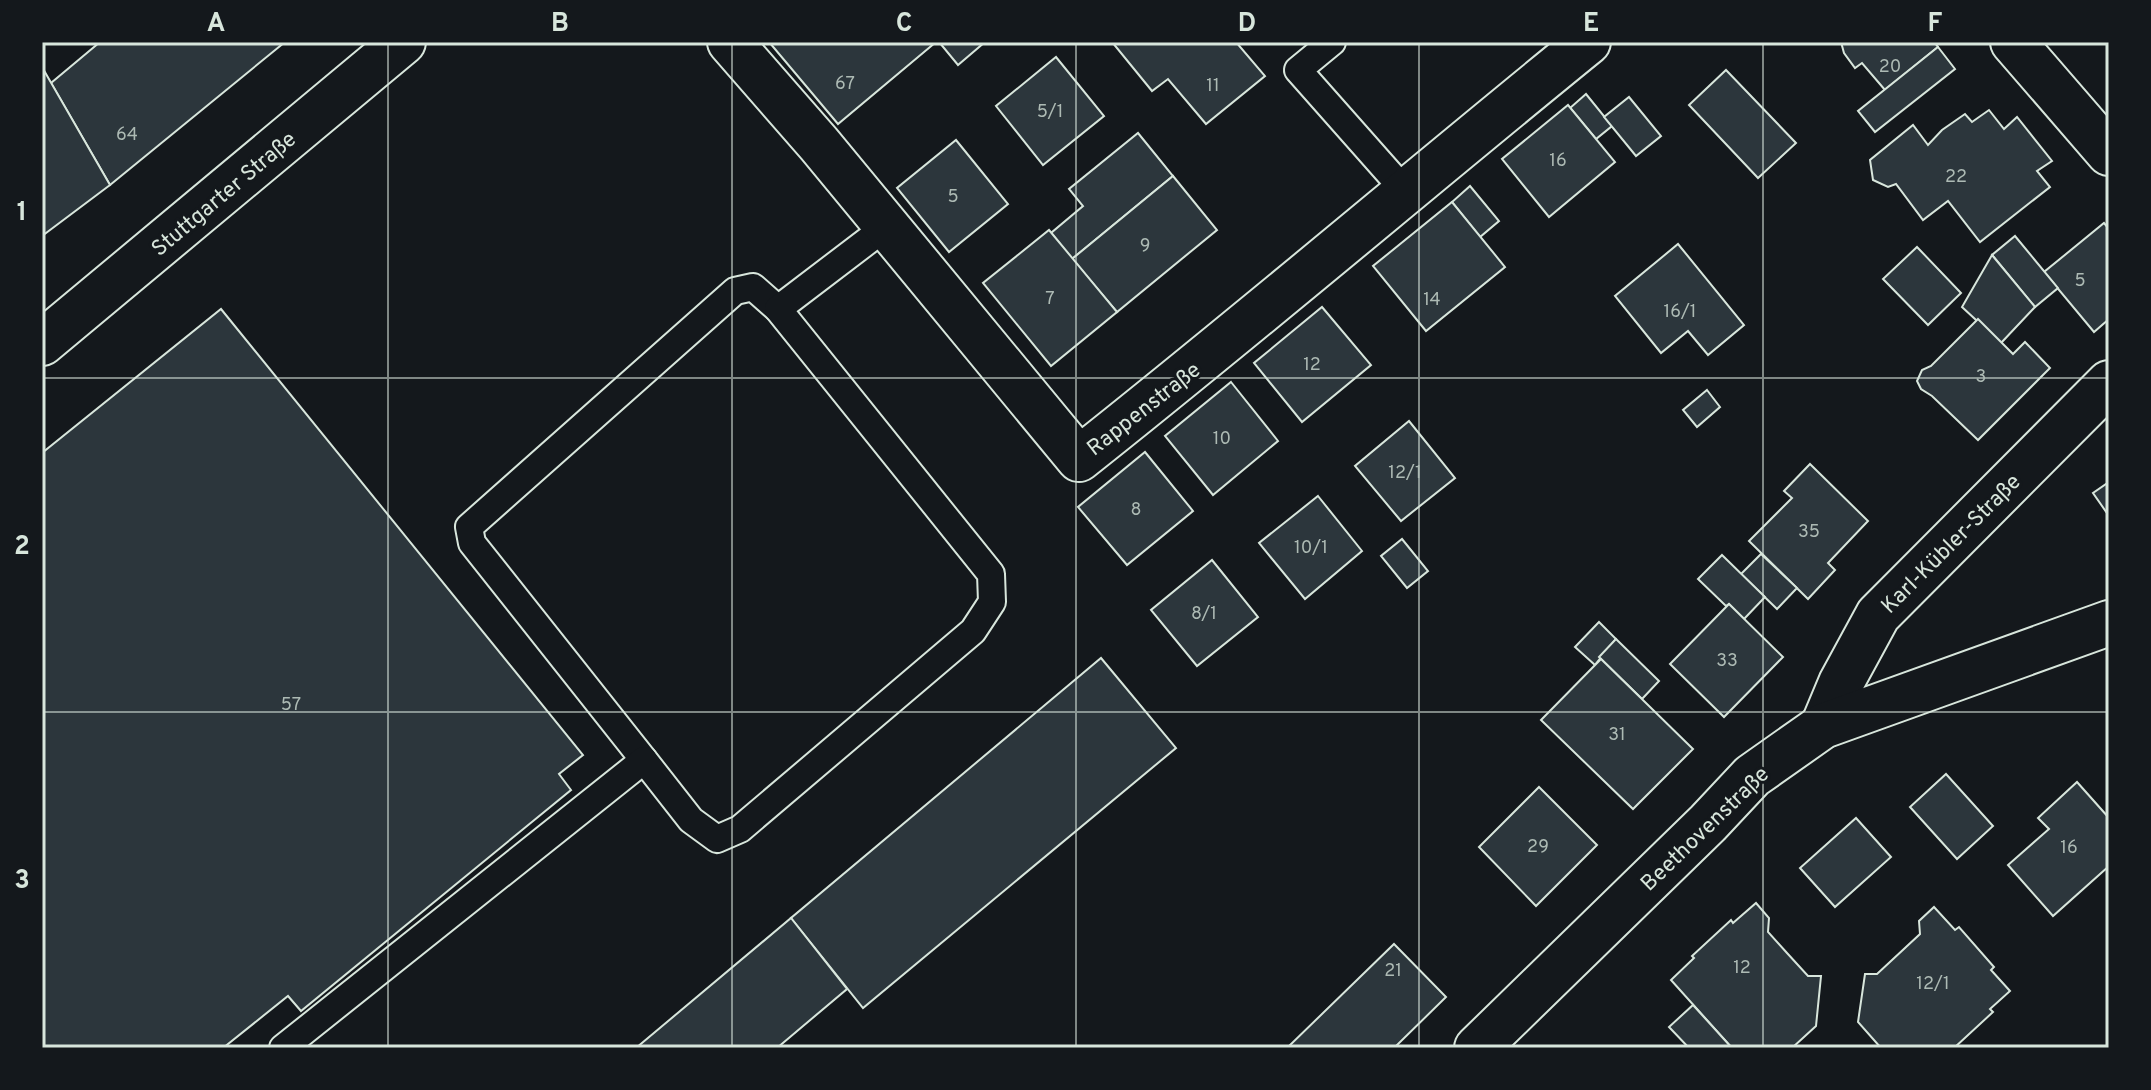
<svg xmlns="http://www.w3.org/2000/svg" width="2151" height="1090" font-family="Overpass,sans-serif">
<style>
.building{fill:#2c363c;stroke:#d8e6dc;stroke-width:2}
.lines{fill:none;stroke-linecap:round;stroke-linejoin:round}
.lane-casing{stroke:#d8e6dc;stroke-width:30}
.street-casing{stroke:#d8e6dc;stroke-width:48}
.primary-casing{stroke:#d8e6dc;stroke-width:48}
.lane{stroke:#14181c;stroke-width:26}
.street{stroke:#14181c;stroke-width:44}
.primary{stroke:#14181c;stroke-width:44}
.grid{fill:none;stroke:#d8e6dc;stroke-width:2;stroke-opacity:0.55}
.labels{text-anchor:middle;stroke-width:6;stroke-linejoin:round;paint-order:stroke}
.number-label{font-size:18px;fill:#adbab4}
.street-label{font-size:22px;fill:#d8e6dc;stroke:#14181c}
.neatline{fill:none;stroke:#d8e6dc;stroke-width:3}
.grid-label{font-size:26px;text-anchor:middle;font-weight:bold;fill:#d8e6dc}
</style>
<rect width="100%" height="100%" fill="#14181c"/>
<!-- building -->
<g class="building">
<polygon points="100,42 285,42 110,185 51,83"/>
<polygon points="769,42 936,42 838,124"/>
<polygon points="939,42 985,42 958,65"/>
<polygon points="1112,42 1236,42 1265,76 1206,124 1168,79 1152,91"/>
<polygon points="1841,42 1934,42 1938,47 1885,90 1862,63 1855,68 1844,53"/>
<polygon points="1938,47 1955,69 1875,132 1858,111"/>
<polygon points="1056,57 1104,116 1043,165 996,106"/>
<polygon points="42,67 110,185 42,236"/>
<polygon points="1726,70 1796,143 1758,178 1689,105"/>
<polygon points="1586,94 1612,126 1596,139 1570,108"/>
<polygon points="1629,97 1661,136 1636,156 1604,117"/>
<polygon points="1568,105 1615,162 1549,217 1502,159"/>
<polygon points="1989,110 2004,129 2017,117 2052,161 2037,171 2050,187 1980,242 1948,201 1923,220 1896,184 1888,187 1873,180 1870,160 1913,125 1928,145 1942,130 1965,114 1972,122"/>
<polygon points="1138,133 1173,176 1072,259 1051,233 1083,206 1069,189"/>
<polygon points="956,140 1008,204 949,252 897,188"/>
<polygon points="1173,176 1217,230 1117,312 1072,259"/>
<polygon points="1470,186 1499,221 1480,237 1452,202"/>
<polygon points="1452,202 1505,267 1426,331 1373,266"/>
<polygon points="2104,223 2109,229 2109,319 2094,332 2044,272"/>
<polygon points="1049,230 1117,312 1051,366 983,283"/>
<polygon points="2015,236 2058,288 2035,307 1992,255"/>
<polygon points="1678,244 1744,325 1708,355 1688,331 1661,353 1615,296"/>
<polygon points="1917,247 1961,293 1928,325 1883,279"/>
<polygon points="1992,255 2035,307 2001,343 1962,307"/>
<polygon points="1322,307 1371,365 1302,422 1254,363"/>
<polygon points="221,309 583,755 559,774 571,790 301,1011 288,996 223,1048 42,1048 42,453"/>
<polygon points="1978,319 2013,354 2025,342 2050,368 1978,440 1932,396 1921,389 1917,381 1922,370 1931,366"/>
<polygon points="1231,382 1278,441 1213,495 1165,436"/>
<polygon points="1707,390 1720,407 1697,427 1683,410"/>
<polygon points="1409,421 1455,478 1401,521 1355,466"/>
<polygon points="1145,452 1193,511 1127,565 1078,507"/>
<polygon points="1810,464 1868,521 1828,563 1835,570 1808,599 1749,541 1792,498 1784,491"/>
<polygon points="2109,482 2109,516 2093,493"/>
<polygon points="1318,496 1362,551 1305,599 1259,543"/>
<polygon points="1402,539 1428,571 1407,588 1381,556"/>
<polygon points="1761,554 1797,588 1777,609 1741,574"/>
<polygon points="1722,555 1765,597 1744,619 1729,604 1726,606 1698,579"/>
<polygon points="1212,560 1258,617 1197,666 1151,610"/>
<polygon points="1729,604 1783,657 1724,717 1670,664"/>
<polygon points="1599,622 1616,639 1595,665 1575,647"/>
<polygon points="1616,639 1659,681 1642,699 1599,657"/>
<polygon points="1101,658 1176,748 863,1008 791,918"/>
<polygon points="1601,659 1693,749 1633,809 1541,720"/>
<polygon points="1946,774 1993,826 1957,859 1910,807"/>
<polygon points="2077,782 2109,818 2109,866 2053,916 2008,865 2049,829 2038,818"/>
<polygon points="1539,787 1597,845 1536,906 1479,847"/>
<polygon points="1856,818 1891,857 1835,907 1800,868"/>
<polygon points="1756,903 1769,918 1768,932 1787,953 1808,976 1821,976 1816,1026 1792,1048 1732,1048 1671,980 1694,958 1692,956 1731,920 1733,923"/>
<polygon points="1934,907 1955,930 1959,927 1994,967 1991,970 2010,991 1990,1009 1993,1012 1954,1048 1881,1048 1858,1022 1865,974 1877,974 1920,934 1919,921"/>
<polygon points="791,918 847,989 777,1048 636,1048"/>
<polygon points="1394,944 1446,997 1394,1048 1287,1048"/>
<polygon points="1693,1005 1732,1048 1689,1048 1669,1027"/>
</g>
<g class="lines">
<!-- lane casing -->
<g class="lane-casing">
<g id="lane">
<polyline points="1332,42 1298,70 1405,191"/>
<polyline points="644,760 472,543 469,527 735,291 753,287 778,309"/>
<polyline points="283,1048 644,760 691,820 717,839 740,829 973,631 992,602 991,574 778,309 887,226"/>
</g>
</g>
<!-- street casing -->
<g class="street-casing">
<g id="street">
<path d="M730 42 819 144 1079 459C1251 323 1418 180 1588 42"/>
<polyline points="2013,42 2109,153"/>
<polyline points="1823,726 1841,683 1878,615 2109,383"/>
<polyline points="1477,1048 1708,823 1752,776 1823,726 2109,623"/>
</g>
</g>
<!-- primary casing -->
<g class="primary-casing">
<polyline id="primary" points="42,343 403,42"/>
</g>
<!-- lane -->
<use href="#lane" class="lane"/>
<!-- street -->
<use href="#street" class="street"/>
<!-- primary -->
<use href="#primary" class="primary"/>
</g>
<!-- grid -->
<path class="grid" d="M388 42V1048M732 42V1048M1076 42V1048M1419 42V1048M1763 42V1048M42 378H2109M42 712H2109"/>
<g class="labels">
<!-- number labels -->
<g class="number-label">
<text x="1890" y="72">20</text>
<text x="845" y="89">67</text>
<text x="1213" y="91">11</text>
<text x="1050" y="117">5/1</text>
<text x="127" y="140">64</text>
<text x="1558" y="166">16</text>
<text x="1956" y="182">22</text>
<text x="953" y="202">5</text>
<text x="1145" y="251">9</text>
<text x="2080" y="286">5</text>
<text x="1050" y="304">7</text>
<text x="1432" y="305">14</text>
<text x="1680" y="317">16/1</text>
<text x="1312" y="370">12</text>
<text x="1981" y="382">3</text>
<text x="1222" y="444">10</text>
<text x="1405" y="478">12/1</text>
<text x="1136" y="515">8</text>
<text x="1809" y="537">35</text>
<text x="1311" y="553">10/1</text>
<text x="1204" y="619">8/1</text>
<text x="1727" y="666">33</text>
<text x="291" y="710">57</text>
<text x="1617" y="740">31</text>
<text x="1538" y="852">29</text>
<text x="2069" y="853">16</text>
<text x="1742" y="973">12</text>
<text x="1393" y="976">21</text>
<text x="1933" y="989">12/1</text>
</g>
<!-- street labels -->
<g class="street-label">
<text transform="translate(223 193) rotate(-40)" y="8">Stuttgarter Straße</text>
<text transform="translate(1143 408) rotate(-38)" y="8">Rappenstraße</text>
<text transform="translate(1950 543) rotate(-45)" y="8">Karl-Kübler-Straße</text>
<text transform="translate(1704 828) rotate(-44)" y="8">Beethovenstraße</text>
</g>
</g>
<!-- border -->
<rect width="2151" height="1090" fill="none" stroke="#14181c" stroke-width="88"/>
<rect x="44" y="44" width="2063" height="1002" class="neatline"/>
<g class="grid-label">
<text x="216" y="31">A</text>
<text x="560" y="31">B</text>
<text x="904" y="31">C</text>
<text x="1247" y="31">D</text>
<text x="1591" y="31">E</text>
<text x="1935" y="31">F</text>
<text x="22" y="220">1</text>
<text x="22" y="554">2</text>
<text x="22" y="888">3</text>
</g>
</svg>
